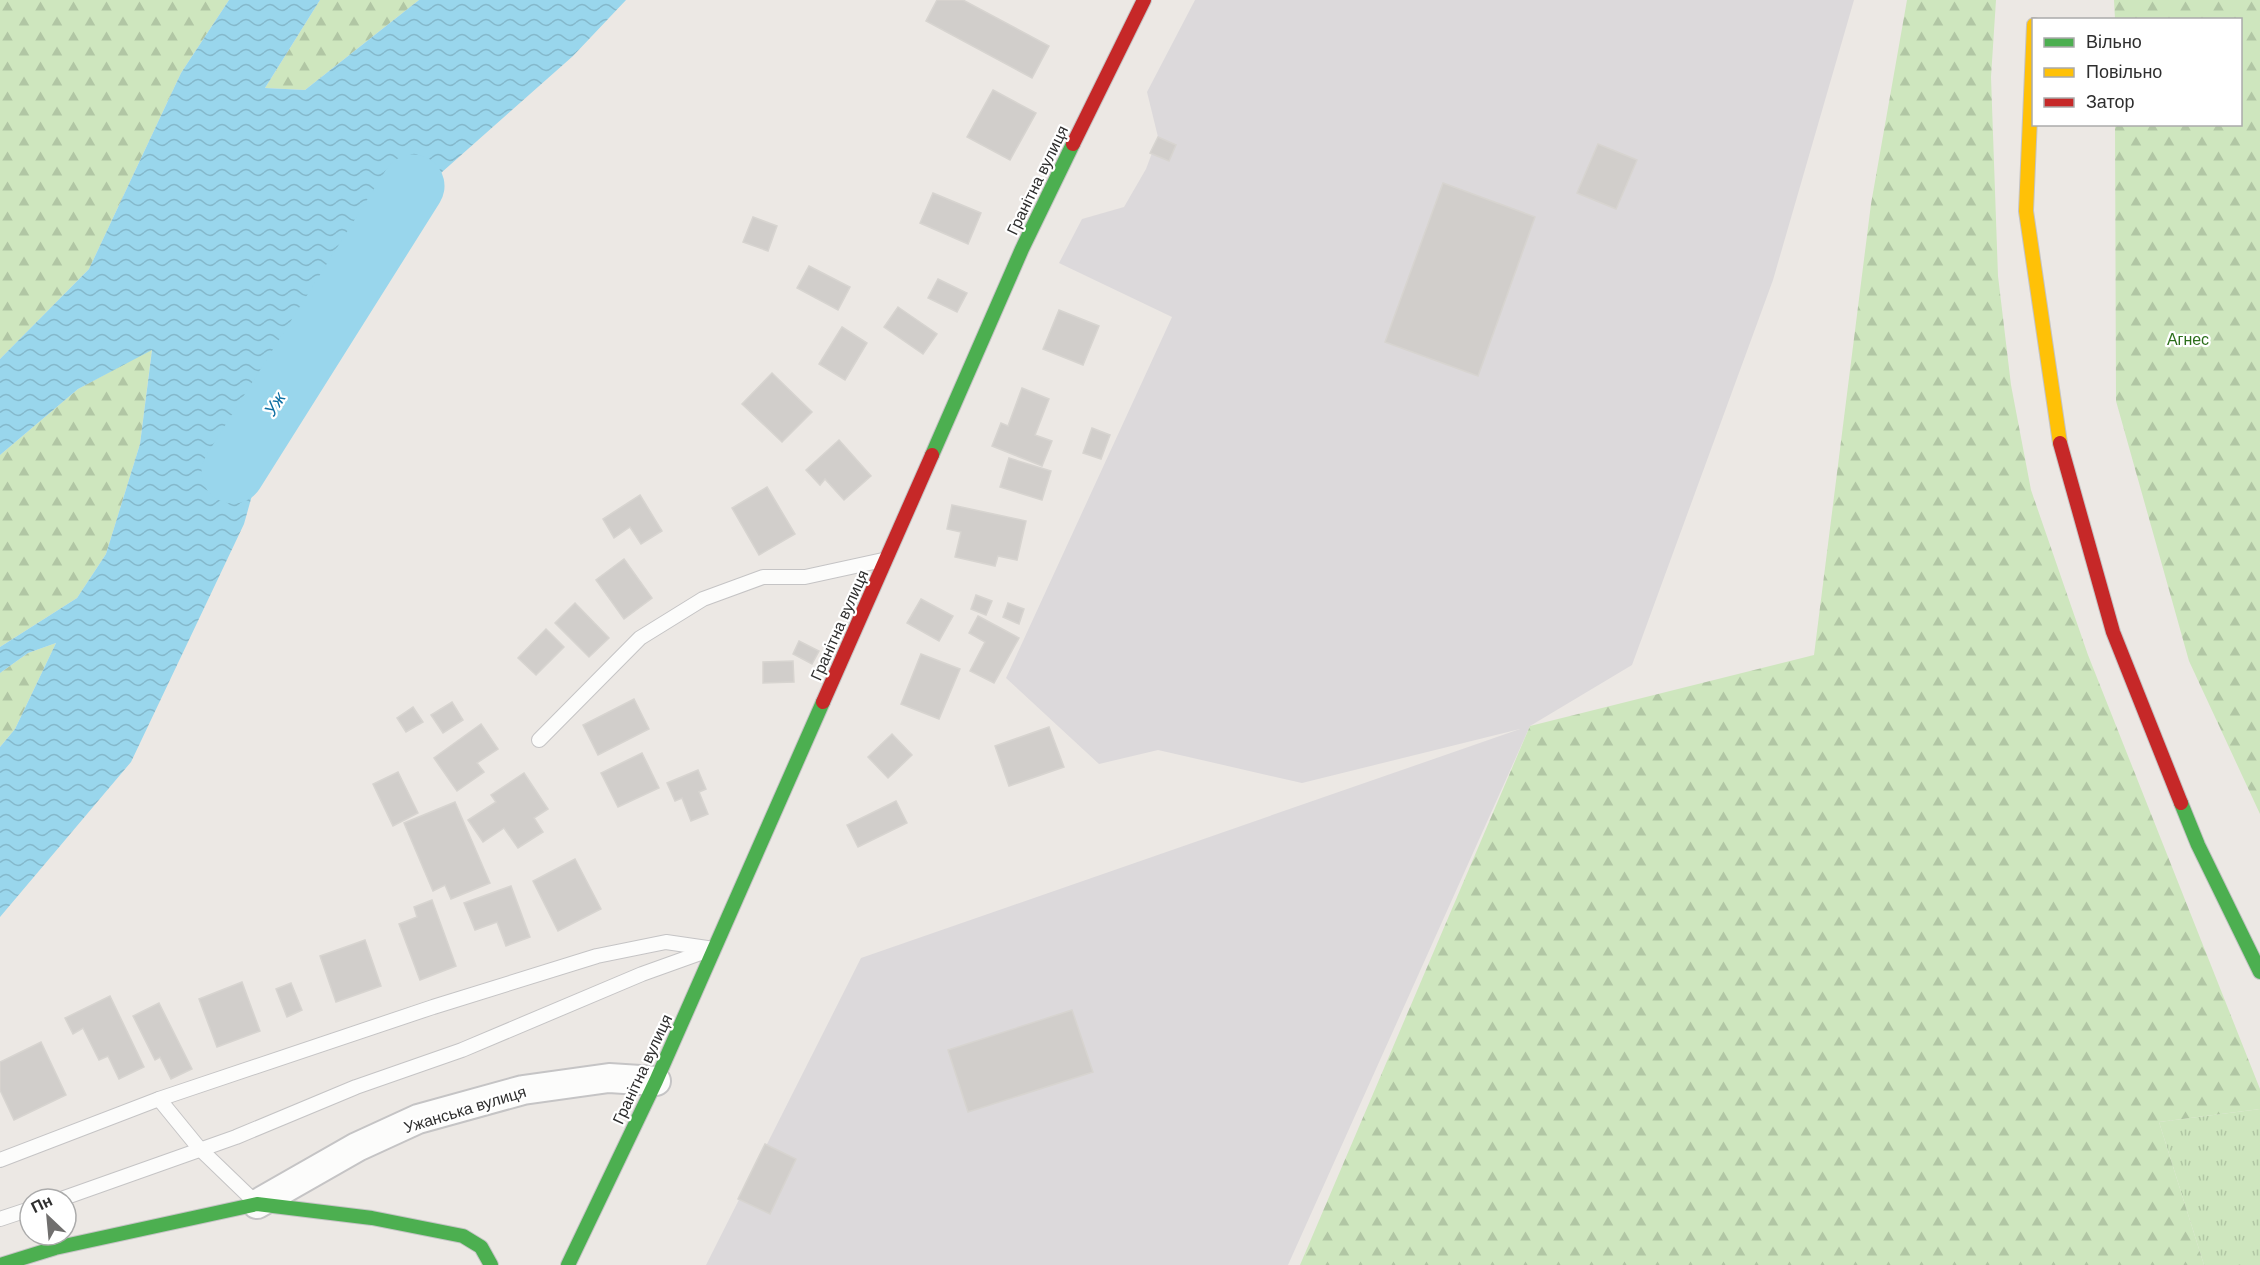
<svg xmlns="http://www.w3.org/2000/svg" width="2260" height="1265" font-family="'DM Sans',sans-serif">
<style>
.industrial{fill:#dcd9db}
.grass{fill:url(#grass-tufts)}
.forest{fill:url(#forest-firs)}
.water{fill:url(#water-waves)}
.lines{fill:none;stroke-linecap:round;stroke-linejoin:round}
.river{stroke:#99d6ec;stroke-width:63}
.building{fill:#d1cecb;stroke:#d7d4d0;stroke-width:1.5}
.lane-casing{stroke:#c5c4c5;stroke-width:16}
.street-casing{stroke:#c5c4c5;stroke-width:32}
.fast-casing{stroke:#c5c4c5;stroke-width:16}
.slow-casing{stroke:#c5c4c5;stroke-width:16}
.jam-casing{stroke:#c5c4c5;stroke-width:16}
.lane{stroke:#fcfcfb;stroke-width:14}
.street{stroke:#fcfcfb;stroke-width:28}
.fast{stroke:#4caf50;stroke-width:14}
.slow{stroke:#ffc107;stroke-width:14}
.jam{stroke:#c62828;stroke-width:14}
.labels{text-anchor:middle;stroke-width:4.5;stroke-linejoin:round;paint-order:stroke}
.street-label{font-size:16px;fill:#2e2e2e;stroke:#fff}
.park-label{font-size:16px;fill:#2c6e1b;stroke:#fff}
.water-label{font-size:18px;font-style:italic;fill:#0d6fa3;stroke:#fff}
</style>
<defs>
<pattern id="grass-tufts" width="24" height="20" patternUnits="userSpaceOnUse" patternTransform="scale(1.5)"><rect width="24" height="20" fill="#cee6be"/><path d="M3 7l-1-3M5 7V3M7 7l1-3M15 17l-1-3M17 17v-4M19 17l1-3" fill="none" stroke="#b1c6a4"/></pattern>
<pattern id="forest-firs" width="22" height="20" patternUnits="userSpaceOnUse" patternTransform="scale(1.5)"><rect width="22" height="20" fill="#cee6be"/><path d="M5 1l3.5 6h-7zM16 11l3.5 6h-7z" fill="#b1c6a4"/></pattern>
<pattern id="water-waves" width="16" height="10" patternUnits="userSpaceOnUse" patternTransform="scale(1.5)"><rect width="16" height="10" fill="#99d6ec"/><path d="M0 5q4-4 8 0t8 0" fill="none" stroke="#84b8cb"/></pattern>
</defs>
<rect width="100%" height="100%" fill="#ece8e4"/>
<!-- industrial -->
<polygon class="industrial" points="1195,0 1854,0 1773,280 1632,665 1530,726 1288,1265 706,1265 861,958 1520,729 1302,783 1158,750 1099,764 1006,678 1172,317 1059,263 1082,219 1124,207 1146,169 1158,137 1147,92"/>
<!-- grass -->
<polygon class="grass" points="2260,1109 2260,1265 2204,1265 2159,1122"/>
<!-- forest -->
<g class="forest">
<polygon points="0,0 229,0 181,73 89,269 0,359"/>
<polygon points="320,0 419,0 305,90 265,88"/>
<polygon points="1907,0 1996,0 1991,77 1998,276 2011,385 2031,490 2088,655 2260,1089 2260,1109 2159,1122 2204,1265 1300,1265 1530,726 1814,655 1871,204"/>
<polygon points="2114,0 2260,0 2260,814 2189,661 2116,401 2115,125 2240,124 2240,20 2115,19"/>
<polygon points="152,349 140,444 106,554 77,598 0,647 0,455 78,389"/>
<polygon points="56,643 15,729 0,747 0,673 28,653"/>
</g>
<!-- water -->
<polygon class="water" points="229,0 320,0 265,88 305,90 419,0 626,0 573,56 415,196 291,356 244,524 131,762 0,917 0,747 15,729 56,643 28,653 0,673 0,647 77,598 106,554 140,444 152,350 78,389 0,455 0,359 89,269 181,73"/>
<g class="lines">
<!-- river -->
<polyline class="river" points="233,472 413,186"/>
</g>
<!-- building -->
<g class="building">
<polygon points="937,0 963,0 1049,46 1032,78 926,21"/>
<polygon points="993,90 1036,113 1010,160 967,137"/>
<polygon points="1158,137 1176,145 1169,161 1150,153"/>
<polygon points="1598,144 1637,160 1616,209 1577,193"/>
<polygon points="1443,183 1535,217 1478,376 1385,342"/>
<polygon points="933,193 981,213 968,244 920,223"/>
<polygon points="753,217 777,226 768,251 743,242"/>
<polygon points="809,266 850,287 838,310 797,288"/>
<polygon points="938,279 967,293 957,312 928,298"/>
<polygon points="898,307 937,334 923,354 884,327"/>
<polygon points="1059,310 1099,326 1083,365 1043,349"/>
<polygon points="842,327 867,343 845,380 819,364"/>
<polygon points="772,373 812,412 782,442 742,404"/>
<polygon points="1022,388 1049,399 1035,435 1052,441 1042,466 992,446 1001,423 1008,426"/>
<polygon points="1092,428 1110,435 1101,459 1083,453"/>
<polygon points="839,440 871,476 844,500 825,479 820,485 806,470"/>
<polygon points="1009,458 1051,471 1042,500 1000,487"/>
<polygon points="767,487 795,534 759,555 732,508"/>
<polygon points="640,495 662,531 641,544 630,527 614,538 603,519"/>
<polygon points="952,505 1026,521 1017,560 998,556 995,566 955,557 961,532 947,529"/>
<polygon points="624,559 652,598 624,619 596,580"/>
<polygon points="976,595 992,601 986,615 971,609"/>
<polygon points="921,599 953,616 939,641 907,623"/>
<polygon points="575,603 609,638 589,657 555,623"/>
<polygon points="1008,603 1024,609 1019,624 1003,617"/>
<polygon points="978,616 1019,638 994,683 970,671 985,642 969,633"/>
<polygon points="546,629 564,647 536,675 518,658"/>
<polygon points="799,641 819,651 812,664 793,654"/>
<polygon points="921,654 960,669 939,719 901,704"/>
<polygon points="793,661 794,682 763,683 763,662"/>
<polygon points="634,699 649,729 598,755 583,725"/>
<polygon points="452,702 463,720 443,733 431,715"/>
<polygon points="413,707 423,722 406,732 397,718"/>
<polygon points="481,724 498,749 477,763 484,772 457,791 434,758"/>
<polygon points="1049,727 1064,767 1009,786 995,746"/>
<polygon points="892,734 912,755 888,778 868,757"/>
<polygon points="642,753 659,788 618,807 601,773"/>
<polygon points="698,770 706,789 699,792 708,814 691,821 682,798 675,801 667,783"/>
<polygon points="398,772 418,813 393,826 373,784"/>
<polygon points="524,773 548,809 534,818 543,832 518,848 504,828 483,842 468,820 496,802 491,795"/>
<polygon points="896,801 907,823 858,847 847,825"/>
<polygon points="455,802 490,883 451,899 445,885 433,891 404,823"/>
<polygon points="575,859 601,909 558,931 533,881"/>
<polygon points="511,886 530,937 506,946 497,922 475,930 464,903"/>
<polygon points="432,900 456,966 420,980 399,924 417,917 414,907"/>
<polygon points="365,940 381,986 336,1002 320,956"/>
<polygon points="242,982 260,1031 217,1047 199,999"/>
<polygon points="291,983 302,1010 287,1017 276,989"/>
<polygon points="110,996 144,1067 119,1079 108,1056 99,1060 83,1028 73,1034 65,1018"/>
<polygon points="159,1003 192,1069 171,1079 160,1057 155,1060 133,1016"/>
<polygon points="1072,1010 1093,1072 968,1112 948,1050"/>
<polygon points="41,1042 66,1095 14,1120 0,1090 0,1062"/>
<polygon points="765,1144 796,1159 770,1214 738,1199"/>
</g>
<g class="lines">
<!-- lane casing -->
<g class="lane-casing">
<g id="lane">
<polyline points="539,740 640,638 703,599 763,577 805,577 883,560"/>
<polyline points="159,1099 199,1148 255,1202"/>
<polyline points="0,1160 159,1099 433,1007 597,956 666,942 714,949"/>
<polyline points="61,1199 236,1137 356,1087 462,1050 642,974 709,950"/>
<polyline points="0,1219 30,1209"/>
</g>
</g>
<!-- street casing -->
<g class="street-casing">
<polyline id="street" points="257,1204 357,1147 418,1119 523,1090 609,1078 656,1081"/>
</g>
<!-- fast casing -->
<g class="fast-casing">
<g id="fast">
<polyline points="932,455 1022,249 1073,144"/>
<polyline points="2181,803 2198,845 2260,972"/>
<polyline points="0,1265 55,1248 257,1204 372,1218 463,1236 481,1247 491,1265"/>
<polyline points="568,1265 656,1081 823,702"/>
</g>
</g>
<!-- slow casing -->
<g class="slow-casing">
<polyline id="slow" points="2034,25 2026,211 2060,443"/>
</g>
<!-- jam casing -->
<g class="jam-casing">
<g id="jam">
<polyline points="1073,144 1144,0"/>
<polyline points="2060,443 2113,632 2181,803"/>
<polyline points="823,702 932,455"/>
</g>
</g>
<!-- lane -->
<use href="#lane" class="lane"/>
<!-- street -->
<use href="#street" class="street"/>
<!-- fast -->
<use href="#fast" class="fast"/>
<!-- slow -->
<use href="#slow" class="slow"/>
<!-- jam -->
<use href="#jam" class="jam"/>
</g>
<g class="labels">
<!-- street labels -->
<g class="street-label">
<text transform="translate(1037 180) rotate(-64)" y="6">Гранітна вулиця</text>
<text transform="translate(839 625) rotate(-66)" y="6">Гранітна вулиця</text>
<text transform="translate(642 1069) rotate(-65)" y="6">Гранітна вулиця</text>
<text transform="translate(465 1109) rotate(-17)" y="6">Ужанська вулиця</text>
</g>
<!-- park labels -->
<g class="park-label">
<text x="2188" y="345">Агнес</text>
</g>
<!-- water labels -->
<g class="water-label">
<text transform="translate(275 404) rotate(-58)" y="6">Уж</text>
</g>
</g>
<!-- legend -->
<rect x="2032" y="18" width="210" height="108" fill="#ffffff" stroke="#ababab" stroke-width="1.5"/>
<rect x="2044" y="38" width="30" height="9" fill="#4caf50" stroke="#ababab" stroke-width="1.5"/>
<text x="2086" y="48" font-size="18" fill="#2e2e2e">Вільно</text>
<rect x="2044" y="68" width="30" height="9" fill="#ffc107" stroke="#ababab" stroke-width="1.5"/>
<text x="2086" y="78" font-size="18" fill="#2e2e2e">Повільно</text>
<rect x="2044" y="98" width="30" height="9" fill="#c62828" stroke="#ababab" stroke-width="1.5"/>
<text x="2086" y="108" font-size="18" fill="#2e2e2e">Затор</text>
<!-- north arrow -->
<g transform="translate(48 1217) rotate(334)"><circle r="28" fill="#ffffff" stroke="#ababab" stroke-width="1.5"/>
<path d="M0-4.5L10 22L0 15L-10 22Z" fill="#706f6e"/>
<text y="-9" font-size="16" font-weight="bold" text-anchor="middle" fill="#2e2e2e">Пн</text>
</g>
</svg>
